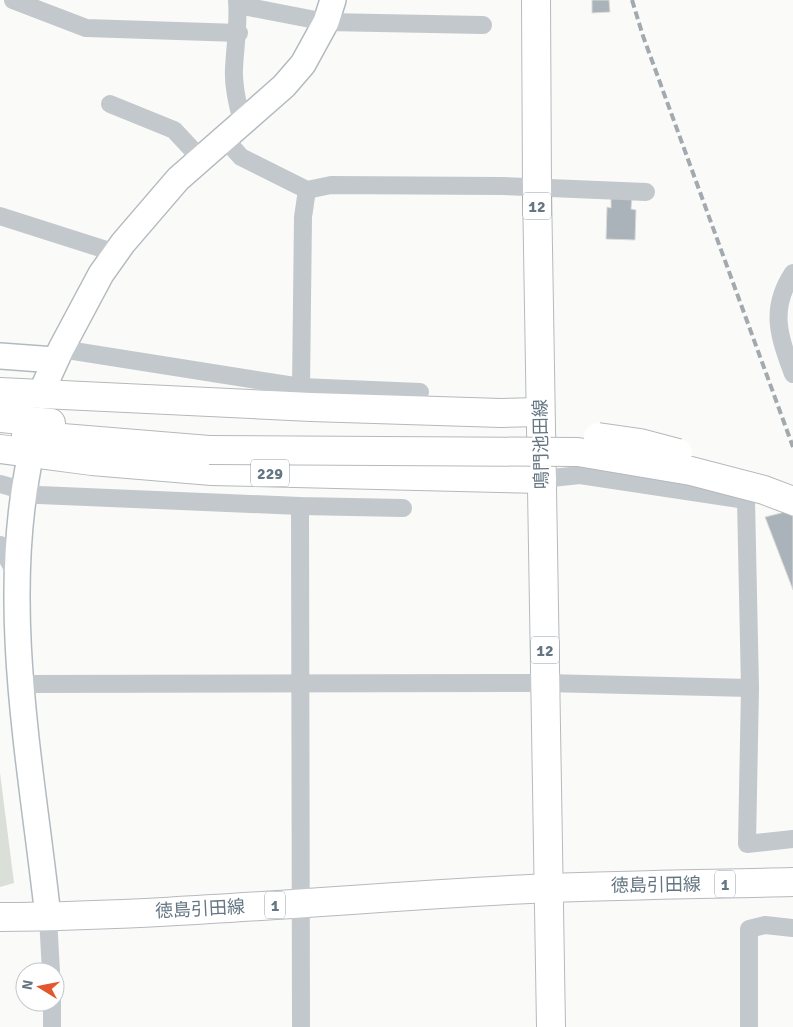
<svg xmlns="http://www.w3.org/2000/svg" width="793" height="1027" font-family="Signika,'Noto Sans JP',sans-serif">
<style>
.green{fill:#dadfd7}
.building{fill:#aab3b9;stroke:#dcdcda}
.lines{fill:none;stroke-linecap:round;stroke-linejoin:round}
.secondary-casing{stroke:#b3babf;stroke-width:28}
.primary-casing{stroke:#b5babe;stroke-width:30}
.highway-casing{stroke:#b4b9bd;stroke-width:30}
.street{stroke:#c3c8cc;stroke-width:18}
.secondary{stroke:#fff;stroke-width:25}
.primary{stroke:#fff;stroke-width:28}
.highway{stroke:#fff;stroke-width:28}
.rail{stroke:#a2aab0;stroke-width:4;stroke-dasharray:8 4;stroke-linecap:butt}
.highway-bridge-casing{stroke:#b4b9bd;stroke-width:30;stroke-linecap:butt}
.highway-bridge{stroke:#fff;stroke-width:28}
.labels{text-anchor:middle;stroke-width:5;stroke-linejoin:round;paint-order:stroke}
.shield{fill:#fff;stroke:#939fa8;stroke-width:1}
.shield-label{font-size:16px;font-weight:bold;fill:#657683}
.street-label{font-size:18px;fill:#657683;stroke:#fff}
</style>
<rect width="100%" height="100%" fill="#fafaf8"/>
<!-- green -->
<polygon class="green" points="0,773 14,883 0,887"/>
<!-- building -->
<g class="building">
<polygon points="592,0 609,0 610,12 592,13"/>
<polygon points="611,197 632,198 631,209 636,210 635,240 606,239 607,207 611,208"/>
<polygon points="785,512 793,516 793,590 765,517"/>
</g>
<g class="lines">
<!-- secondary casing -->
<g class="secondary-casing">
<g id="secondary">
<polyline points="0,356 55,360"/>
<polyline points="45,384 61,349 101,274 123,243 178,179 284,86 303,64 326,22 333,0"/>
<path d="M28 468C0 615 32 770 48 917"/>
</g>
</g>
<!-- primary casing -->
<g class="primary-casing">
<g id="primary">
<polyline points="536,0 537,188 551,1027"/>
<path d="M0 917C184 916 366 896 550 888 631 885 712 884 793 882"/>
</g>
</g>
<!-- highway casing -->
<g class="highway-casing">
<g id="highway">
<polyline points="0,392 311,407 501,413 540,412"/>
<polyline points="0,418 51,423"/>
<polyline points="26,435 209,450"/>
<polyline points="0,449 92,461 212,471 542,479"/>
</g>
</g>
<!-- street -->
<g class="street">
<polyline points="13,0 86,28 239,33"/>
<path d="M237 0C239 24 235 46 234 69 233 87 238 105 242 123"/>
<polyline points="238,5 326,22 483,25"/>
<polyline points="110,104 174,130 202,160"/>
<polyline points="225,139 241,157 307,190 331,185 502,186 646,192"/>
<polyline points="0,216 116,253"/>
<path d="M793 273C769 309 779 336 793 374"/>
<polyline points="61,349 301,387 420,392"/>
<polyline points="301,387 303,217 307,190"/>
<polyline points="542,479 580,475 746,500 750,688 747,844 793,839"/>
<polyline points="0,484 39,495 300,506 403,508"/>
<polyline points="300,506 301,1027"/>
<polyline points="0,545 17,576"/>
<polyline points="22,684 546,683 750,688"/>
<polyline points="48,917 51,972"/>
<polyline points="52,1002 52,1027"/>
<polyline points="749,1027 749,929 765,925 793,928"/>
</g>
<!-- secondary -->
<use href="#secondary" class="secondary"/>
<!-- primary -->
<use href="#primary" class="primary"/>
<!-- highway -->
<use href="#highway" class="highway"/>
<!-- rail -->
<polyline class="rail" points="632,0 643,36 793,447"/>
<!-- highway-bridge casing -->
<g class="highway-bridge-casing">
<g id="highway-bridge">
<polyline points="598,437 640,443 678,453"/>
<polyline points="209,450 578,452 691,471 764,490 793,501"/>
</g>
</g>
<!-- highway-bridge -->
<use href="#highway-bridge" class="highway-bridge"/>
</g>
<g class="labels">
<!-- shield labels -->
<g class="shield">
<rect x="523" y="192.5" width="28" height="27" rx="4"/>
<rect x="251" y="459.5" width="38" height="27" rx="4"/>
<rect x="531" y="636.5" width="28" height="27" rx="4"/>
<rect x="715" y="870.5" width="20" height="27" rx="4"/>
<rect x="265" y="891.5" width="20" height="27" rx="4"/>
</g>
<g class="shield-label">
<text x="537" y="212">12</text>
<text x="270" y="479">229</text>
<text x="545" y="656">12</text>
<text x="725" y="890">1</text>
<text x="275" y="911">1</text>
</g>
<!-- street labels -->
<g class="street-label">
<text transform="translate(541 444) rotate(-91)" y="6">鳴門池田線</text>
<text transform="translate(656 885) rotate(-1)" y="6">徳島引田線</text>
<text transform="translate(200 909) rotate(-3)" y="6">徳島引田線</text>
</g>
</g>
<!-- north arrow -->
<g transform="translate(40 987) rotate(280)"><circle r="24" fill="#ffffff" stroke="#c1c8cd"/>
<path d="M0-4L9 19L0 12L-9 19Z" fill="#e4572e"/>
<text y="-8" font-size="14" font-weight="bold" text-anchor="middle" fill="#657683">N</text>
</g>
</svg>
